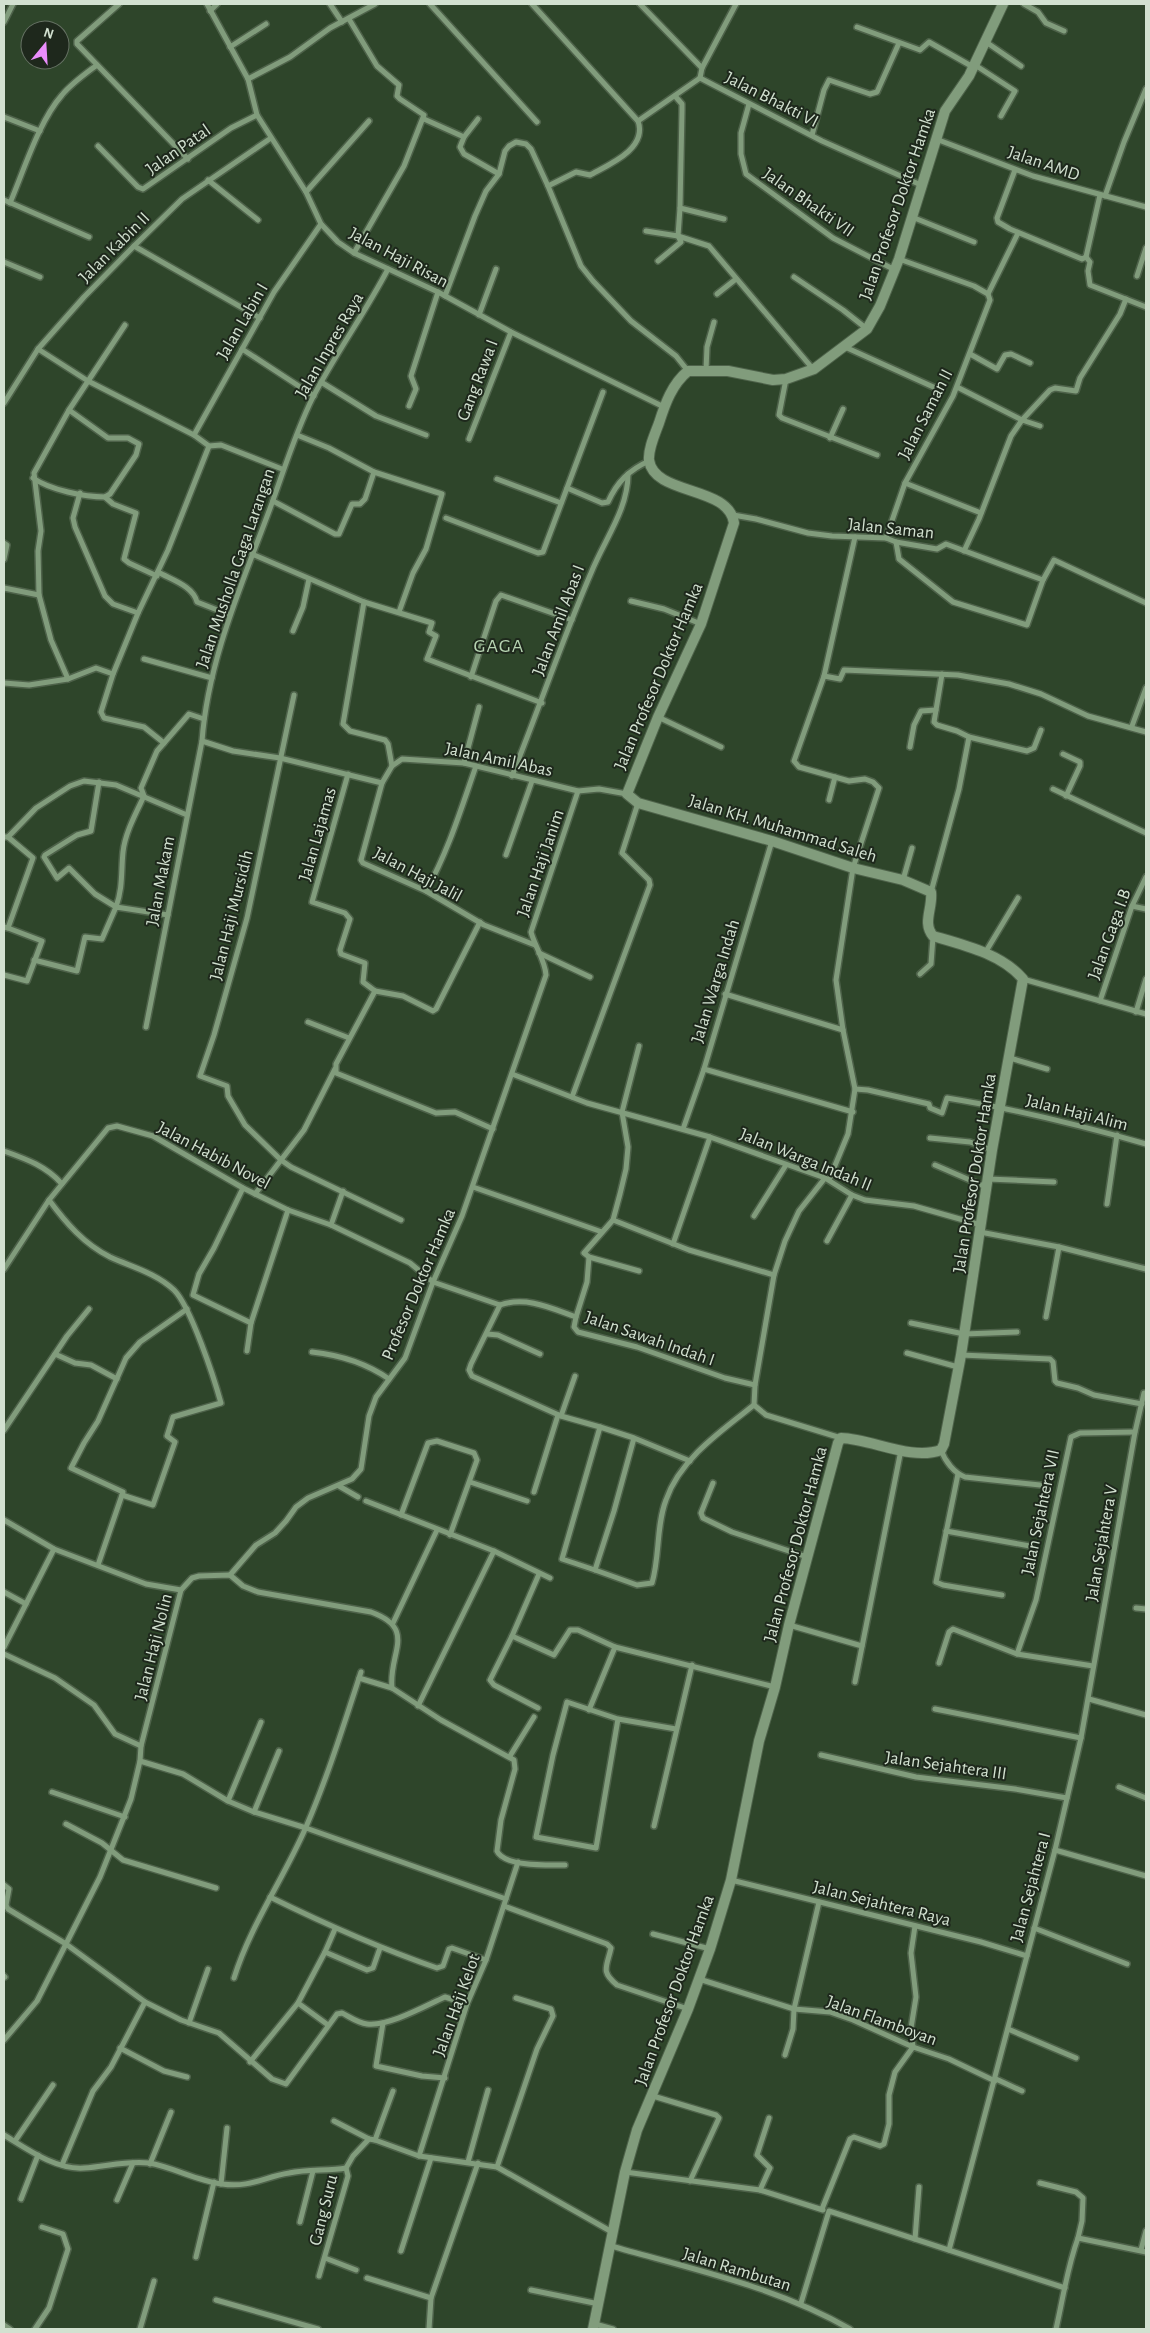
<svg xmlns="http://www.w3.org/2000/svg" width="1150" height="2333" font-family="'Alegreya Sans',sans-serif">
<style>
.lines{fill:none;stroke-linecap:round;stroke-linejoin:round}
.street-casing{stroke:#4e624a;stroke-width:8}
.secondary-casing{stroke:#4e624a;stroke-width:12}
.street{stroke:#819c7c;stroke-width:5}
.secondary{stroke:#819c7c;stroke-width:10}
.labels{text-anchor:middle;stroke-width:4;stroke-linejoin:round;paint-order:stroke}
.street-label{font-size:18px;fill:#d2e1d0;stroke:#1e281c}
.quarter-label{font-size:20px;letter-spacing:1px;fill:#b6d3b1;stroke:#1e281c}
</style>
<rect width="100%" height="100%" fill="#2e452a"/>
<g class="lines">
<!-- street casing -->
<g class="street-casing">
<g id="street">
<polyline points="119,4 77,41 77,44 188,159"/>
<polyline points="207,4 248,79 257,115 306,192 321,224 338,242 354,253 438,292 511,332 664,407"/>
<polyline points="330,4 342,22"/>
<polyline points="430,4 537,122"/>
<path d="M532 4 638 121C648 149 608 165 590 175L576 172 548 186"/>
<polyline points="640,4 702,68 700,78"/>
<polyline points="1024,4 1038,12 1046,23 1064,31"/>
<polyline points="210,11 217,4"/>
<polyline points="349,19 377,66 399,85 397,96 400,99 424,115 404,166 354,253"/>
<polyline points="4,22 13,4"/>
<polyline points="857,27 920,50 929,42 973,67"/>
<polyline points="986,42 1021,66"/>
<polyline points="230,47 266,24"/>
<polyline points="975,65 1015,91 1001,116"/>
<polyline points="702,68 736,4"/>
<polyline points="700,78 822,141 921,185"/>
<polyline points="248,79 290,57 330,28 375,4"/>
<polyline points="675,96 682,104 682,111 680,208 724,219"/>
<polyline points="749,104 741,133 741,154 746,174 833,238 895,270"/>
<polyline points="4,117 40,131"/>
<polyline points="424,119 464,137 460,147 464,154 499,174"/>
<polyline points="638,121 700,78"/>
<polyline points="812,135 824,90 829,80 870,94 877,92 899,43"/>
<polyline points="464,137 478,119"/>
<polyline points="936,139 1033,176 1146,207"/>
<polyline points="98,146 138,187 143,189 231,128 257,115"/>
<polyline points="1015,170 997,218 998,222 1010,229 1082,259 1086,257"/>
<polyline points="208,180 258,220"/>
<polyline points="306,192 369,121"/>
<polyline points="1105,196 1124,142 1146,89"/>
<polyline points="4,200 89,237"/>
<path d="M10 203C24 170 39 121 62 95 72 83 85 74 97 65"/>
<polyline points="912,217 974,242"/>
<polyline points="646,231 678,236 680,208"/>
<polyline points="134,246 260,318"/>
<polyline points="1086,257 1090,262 1088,271 1090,285 1146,307"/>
<polyline points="1086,257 1100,195"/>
<polyline points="658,261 681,242 678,236 709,246 813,369"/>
<polyline points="4,262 40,277"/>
<polyline points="1137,276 1146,248"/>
<polyline points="794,277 843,310 867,329"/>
<polyline points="717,294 736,279"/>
<polyline points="988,294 1018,233"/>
<polyline points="445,296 475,216 486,191 499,174 505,151 509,146 516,142 526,144 531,149 548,186 581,266 593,281 631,321 676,356 688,371"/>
<polyline points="479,315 496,269"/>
<polyline points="845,347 940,390"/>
<polyline points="38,349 88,381 194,435 209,446 221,445 282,469"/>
<polyline points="242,349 314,396"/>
<polyline points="970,354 997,369 1005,355 1011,354 1030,363"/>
<polyline points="706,370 707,347 714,322"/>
<polyline points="786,379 779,415 782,418 877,455"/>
<polyline points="321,382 376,416 426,435"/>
<polyline points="957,387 1022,420 1040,426"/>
<polyline points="4,403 38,349 84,297 134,246 182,199 271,138"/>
<polyline points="409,406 416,389 411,376 438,292"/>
<polyline points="194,435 274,292 321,224"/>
<polyline points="297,435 329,448 374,472 442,494 426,549 413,573 399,612"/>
<polyline points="830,438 843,409"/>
<polyline points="469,439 511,332"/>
<path d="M33 478C50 490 85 497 105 497L110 494 136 455 139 444 128 438H108L69 410"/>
<polyline points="497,479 561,503"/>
<polyline points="905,483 981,513"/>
<path d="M567 488 602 503 608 502C617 482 629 470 649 461"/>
<polyline points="80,493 73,518 75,527 105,596 113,604 138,613"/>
<polyline points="105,497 113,504 136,513 124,559 129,563 157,576"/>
<polyline points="273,501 335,534 339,534 352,504 360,504 365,499 374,472"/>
<polyline points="733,515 756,519 808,533 832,536 886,538 896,542 937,549 946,544 1043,580"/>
<polyline points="446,518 538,553 543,552 603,392"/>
<polyline points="886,538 905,483 953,396 990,300 988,294 974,286 899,259"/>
<polyline points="896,542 899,559 953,602 1027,625 1043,580 1054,560 1146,603"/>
<polyline points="4,543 7,545 4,559"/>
<polyline points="964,551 979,519 1011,436 1022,420 1050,390 1055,388 1076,391 1080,378 1120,314 1126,299"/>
<polyline points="252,554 364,602 432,623 429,632 436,636 427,659 542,703"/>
<path d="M158 572C172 580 193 586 197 602L230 615"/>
<polyline points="4,588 39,595"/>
<polyline points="631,601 664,609 701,624"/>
<polyline points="364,602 343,724 350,731 385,740 388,744 392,766"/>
<polyline points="293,631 303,607 309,579"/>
<polyline points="144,659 212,678"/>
<polyline points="942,674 934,722 937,725 957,731 969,737 1027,751 1034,748 1041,730"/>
<polyline points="824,676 840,679 844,670 958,675 1009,684 1041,694 1088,716 1146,732"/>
<polyline points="471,677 496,601 501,595 572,620"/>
<polyline points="68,679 51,640 39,595 38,551 41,531 34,473 69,410 125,325"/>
<polyline points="4,683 29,685 68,679 96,668 113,674"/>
<polyline points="294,695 247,918 214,1035 200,1076 227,1086 228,1096 245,1125 281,1160 291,1167 401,1220"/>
<polyline points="658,717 721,747"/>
<polyline points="204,719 189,714 164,743 144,727 104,718 101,712 113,674 138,613 168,550 209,446"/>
<polyline points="1132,726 1146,688"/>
<polyline points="202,741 233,751 280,758 382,783"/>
<polyline points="910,747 914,725 921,711 936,710"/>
<polyline points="1063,754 1080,762 1080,766 1066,796"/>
<polyline points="464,763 479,707"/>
<polyline points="348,774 312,902 345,913 350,919 340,950 341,954 365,963 363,982 375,991"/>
<path d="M512 776C539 709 562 640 591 573 604 540 628 510 628 474"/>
<path d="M99 782 91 831 77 835 45 855 44 857 57 878 69 868 95 894 116 907C123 888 121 871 123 852 125 833 136 813 144 796L141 788 157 751 164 743"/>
<polyline points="1053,789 1146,833"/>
<polyline points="829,800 835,777"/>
<polyline points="4,837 8,837 36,808 70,786 84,781 116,785 187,815"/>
<polyline points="506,855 532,781"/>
<polyline points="903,880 912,848"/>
<path d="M426 891C448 852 461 809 476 766"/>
<polyline points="931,892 959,789 969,737"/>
<polyline points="1132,906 1146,909"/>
<polyline points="4,927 8,928 33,858 8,837"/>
<polyline points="535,945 484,925 426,891 363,863 361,860 382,783 392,766 402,759 464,763 578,791 599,789 627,794"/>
<polyline points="539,953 590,977"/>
<polyline points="985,953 1018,898"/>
<polyline points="34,960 77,971 85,937 102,939 116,907 168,915"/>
<polyline points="920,974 931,964 933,937"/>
<polyline points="4,975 27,981 42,941 8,928"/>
<polyline points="1023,979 1146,1014"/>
<polyline points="375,991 336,1064 336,1073 436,1113 455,1112 493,1129"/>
<polyline points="375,991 403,996 433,1011 436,1009 480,922"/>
<polyline points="725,994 843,1030"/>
<polyline points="1100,1001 1132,906 1146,877"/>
<polyline points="1136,1012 1146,979"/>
<polyline points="308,1022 349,1038"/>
<path d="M146 1027 202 741C208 658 244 580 272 503 285 467 296 431 313 397 336 353 365 313 388 269"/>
<polyline points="639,1046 622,1112 628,1147 626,1169 620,1194 613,1220 584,1253 589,1257 639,1271"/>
<polyline points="1010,1058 1047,1069"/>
<polyline points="704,1069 853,1112"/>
<polyline points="512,1074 587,1103 710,1137 825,1178 852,1195 865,1200 914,1206 981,1225"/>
<path d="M855 1089 868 1090 929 1104 930 1108 942 1113 947 1098C1015 1109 1080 1125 1146 1144"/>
<polyline points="572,1097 650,885 649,880 622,853 638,803"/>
<polyline points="683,1129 704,1069 772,841"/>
<polyline points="930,1138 970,1142 992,1150"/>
<path d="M4 1151C26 1159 46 1166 62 1184"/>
<polyline points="935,1165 986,1187"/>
<polyline points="988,1179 1054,1182"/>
<polyline points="829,1180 848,1134 855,1089 843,1030 836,980 853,868 879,788 873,782 865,779 849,781 799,767 794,761 824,676 855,537"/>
<polyline points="473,1187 602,1232"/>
<polyline points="243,1188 214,1248 199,1274 193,1295 251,1323"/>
<polyline points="255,1194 304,1130 335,1069"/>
<path d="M49 1200C66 1223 84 1244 110 1257 132 1267 156 1273 174 1290 191 1307 214 1378 221 1403L173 1417 167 1436 175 1442 153 1505 122 1495"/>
<polyline points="1107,1204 1117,1135"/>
<polyline points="754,1216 786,1165"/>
<polyline points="613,1220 689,1250 774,1275"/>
<polyline points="331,1225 343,1191"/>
<polyline points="980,1232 1059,1247 1146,1269"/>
<polyline points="827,1241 852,1195"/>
<polyline points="673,1244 710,1137"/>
<polyline points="4,1269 49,1200 108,1128 117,1126 153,1136 243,1188 288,1210 331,1225 410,1263 433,1282 500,1305"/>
<path d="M500 1305C526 1296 551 1308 576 1317L574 1327 578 1332 637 1347 725 1378 755 1385"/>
<polyline points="500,1305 471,1364 469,1370 472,1376 561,1416 600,1427"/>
<polyline points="576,1317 587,1282 589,1257"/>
<polyline points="1046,1317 1059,1247"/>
<polyline points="911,1323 964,1334 1017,1332"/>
<polyline points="487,1334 498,1335 540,1354"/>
<polyline points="247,1351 251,1323 288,1210"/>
<path d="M312 1352C340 1355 366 1363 389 1379"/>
<polyline points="907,1353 958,1367"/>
<polyline points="55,1354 75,1363 91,1365 117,1379"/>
<polyline points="961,1355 1050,1359 1053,1362 1055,1381 1057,1383 1078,1388 1094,1395 1142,1404"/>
<polyline points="754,1405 755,1385 774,1275 785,1241 799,1211 825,1178"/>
<polyline points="754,1405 766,1415 841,1438"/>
<polyline points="561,1416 575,1376"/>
<polyline points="4,1430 67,1336 89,1309"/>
<polyline points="634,1438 614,1511 595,1570 562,1559 600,1427 634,1438 690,1461"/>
<path d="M941 1450C945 1461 954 1473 965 1477L1040 1485"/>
<polyline points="958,1474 936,1582 943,1585 1002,1595"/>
<polyline points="470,1482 527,1501"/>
<polyline points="713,1483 701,1513 703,1518 732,1532 807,1557"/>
<polyline points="339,1486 358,1497"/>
<polyline points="534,1492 558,1415"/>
<polyline points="366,1501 494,1551 550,1578"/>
<polyline points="401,1515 428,1443 437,1441 474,1453 477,1460 450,1535"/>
<polyline points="4,1520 54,1549 146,1584 181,1590"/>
<polyline points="946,1531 1030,1546"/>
<polyline points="98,1565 123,1492 71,1468 84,1443 98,1421 126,1358 140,1342 187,1309"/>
<path d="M595 1570 637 1585 652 1583C660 1556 656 1526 666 1500 680 1459 721 1431 754 1405"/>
<path d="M230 1575 256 1545 275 1533 286 1521 296 1507 308 1498 352 1479 361 1469 369 1416 376 1397 405 1358 433 1282 462 1216 546 975C545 960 535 947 531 932L578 791"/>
<polyline points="4,1592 26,1604"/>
<polyline points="1136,1608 1146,1609"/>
<polyline points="393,1623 437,1530"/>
<polyline points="789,1625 862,1646"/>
<polyline points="512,1636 554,1655 570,1630 578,1630 615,1647 775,1687"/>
<polyline points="4,1647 54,1549"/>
<polyline points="4,1654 55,1678 94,1705 115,1734 141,1746"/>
<polyline points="1017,1654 1036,1600 1071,1437 1080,1433 1135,1432"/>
<polyline points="939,1663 949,1632 953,1629 1017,1654 1093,1666"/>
<polyline points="359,1678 392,1688"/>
<polyline points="855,1682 901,1450"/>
<polyline points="1089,1699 1146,1715"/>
<polyline points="418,1706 494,1551"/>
<polyline points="538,1708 494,1685 490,1680 512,1636 539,1574"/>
<polyline points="935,1709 1081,1738"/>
<polyline points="589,1710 615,1647"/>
<polyline points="618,1719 596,1848 536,1837 553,1755 567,1702 618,1719 676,1729"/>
<polyline points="821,1755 916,1777 1015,1789 1067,1798"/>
<polyline points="510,1756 534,1717"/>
<polyline points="140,1761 183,1774 228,1801 254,1812 306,1828 506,1899"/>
<polyline points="1119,1787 1146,1798"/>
<polyline points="52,1792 125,1817"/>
<polyline points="228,1801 261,1722"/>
<polyline points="254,1812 279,1751"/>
<polyline points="66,1824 102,1843 123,1860 216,1888"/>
<polyline points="654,1826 692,1665"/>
<polyline points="1055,1850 1146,1876"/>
<polyline points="731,1880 981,1942 1027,1956"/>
<path d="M4 1885 9 1889 6 1905 8 1909 66 1944 145 2002 181 2020 219 2033 272 2079 286 2084 337 2014 342 2013C350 2017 358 2023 367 2024 388 2027 425 2006 445 1997L467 2004"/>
<path d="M270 1897C325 1924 379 1948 437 1968L443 1966 449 1949 452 1948 486 1960"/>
<path d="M504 1906 607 1944 611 1948C607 1967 600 1971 617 1985L688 2009"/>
<polyline points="1034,1928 1127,1964"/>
<polyline points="335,1929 325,1952 367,1970 373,1968 380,1948"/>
<polyline points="653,1934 710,1949"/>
<polyline points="325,1952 298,2003 328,2025"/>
<polyline points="4,1976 5,1977"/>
<path d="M234 1978C251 1924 284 1878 306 1827 328 1776 344 1724 361 1672"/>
<polyline points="699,1979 794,2009 830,2012 853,2020 913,2047 949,2059 995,2081"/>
<polyline points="189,2023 208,1969"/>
<polyline points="383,2023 376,2066 422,2076 445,2078"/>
<polyline points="1008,2029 1076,2058"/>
<path d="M4 2040 37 2001 100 1877 131 1799 140 1761 141 1746 181 1590 192 1578 199 1576 230 1575 243 1586 258 1592 371 1612C418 1629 388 1653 392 1688L441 1720 514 1760 515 1769 501 1820 497 1851C504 1867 549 1865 565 1865"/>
<polyline points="120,2048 164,2071 187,2077"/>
<polyline points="785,2055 793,2029 794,2009 819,1902"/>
<polyline points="250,2062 298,2003"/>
<polyline points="996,2079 1022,2091"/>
<polyline points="653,2096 716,2115 719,2118 690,2181"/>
<polyline points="334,2121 369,2139 375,2140 419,2156 497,2167 612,2232"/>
<path d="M4 2135C27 2149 56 2170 84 2168 105 2167 127 2160 149 2163 173 2167 197 2181 222 2184 250 2188 264 2177 289 2173 308 2169 328 2171 346 2168L353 2156 369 2139"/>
<polyline points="375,2140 393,2091"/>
<polyline points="15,2141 53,2085"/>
<polyline points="419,2156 467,2004 486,1960 518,1862"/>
<polyline points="468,2162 488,2090"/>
<polyline points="150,2164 171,2112"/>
<polyline points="62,2165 93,2091 111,2067 145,2002"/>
<polyline points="497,2167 537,2049 553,2016 551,2009 516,1998"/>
<polyline points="625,2172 760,2190 823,2210"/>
<polyline points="1040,2183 1076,2192 1083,2198 1082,2221 1078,2238"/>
<polyline points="221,2184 227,2128"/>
<polyline points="760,2190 770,2168 757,2155 769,2118"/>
<polyline points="21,2199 38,2155"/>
<polyline points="117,2200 133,2163"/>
<polyline points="822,2209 850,2139 854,2137 880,2146 884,2144 889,2124 889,2095 895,2072 913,2047 911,2028 916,1997 911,1953 915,1926"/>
<polyline points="300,2222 313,2171"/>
<polyline points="915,2239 919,2187"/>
<path d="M611 2246C692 2269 777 2287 850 2329"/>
<polyline points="949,2250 1055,1850 1081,1738 1135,1432 1144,1393 1146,1393"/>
<polyline points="1141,2250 1146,2231"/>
<polyline points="401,2251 431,2158"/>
<polyline points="196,2257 214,2182"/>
<polyline points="325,2258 356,2270"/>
<polyline points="319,2276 348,2176 346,2168"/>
<polyline points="367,2278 431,2298"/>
<polyline points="531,2290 599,2304"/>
<polyline points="216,2300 318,2329"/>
<polyline points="801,2303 829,2211 1065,2288"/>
<polyline points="595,2324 613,2329"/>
<polyline points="4,2325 10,2329"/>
<polyline points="35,2329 49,2308 68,2249 63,2234 42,2227"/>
<polyline points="140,2329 154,2281"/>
<polyline points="429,2329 431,2298 478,2163"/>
<path d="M1056 2329C1063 2299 1067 2268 1078 2238L1146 2252"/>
</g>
</g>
<!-- secondary casing -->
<g class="secondary-casing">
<path id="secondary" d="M593 2329 625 2172 637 2130 688 2009 710 1949 731 1880 759 1741 775 1687 789 1625 838 1443 841 1438C872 1439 911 1461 941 1450L944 1444 961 1355 992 1150 1023 979C1002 954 964 945 933 936 922 923 933 908 931 892L903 880 853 868 772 841 638 803 627 794 658 717 701 624 734 523C729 485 654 496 649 460 648 449 655 434 659 423 665 404 672 384 688 371H728L773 380 786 379 814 369 867 329 880 306 899 259 945 111 969 76 1003 4"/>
</g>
<!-- street -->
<use href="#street" class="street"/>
<!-- secondary -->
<use href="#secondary" class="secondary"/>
</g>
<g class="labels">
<!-- street labels -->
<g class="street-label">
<text transform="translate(772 99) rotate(27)" y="6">Jalan Bhakti VI</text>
<text transform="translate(178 149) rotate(-35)" y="6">Jalan Patal</text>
<text transform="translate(1044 163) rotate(19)" y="6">Jalan AMD</text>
<text transform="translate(809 202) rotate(35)" y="6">Jalan Bhakti VII</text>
<text transform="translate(897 204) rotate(-71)" y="6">Jalan Profesor Doktor Hamka</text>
<text transform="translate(114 247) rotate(-45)" y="6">Jalan Kabin II</text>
<text transform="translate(399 257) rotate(28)" y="6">Jalan Haji Risan</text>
<text transform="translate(242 321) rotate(-60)" y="6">Jalan Labin I</text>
<text transform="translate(329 345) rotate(-60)" y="6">Jalan Inpres Raya</text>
<text transform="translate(477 380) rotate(-69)" y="6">Gang Rawa I</text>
<text transform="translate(925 414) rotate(-63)" y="6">Jalan Saman II</text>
<text transform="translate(891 528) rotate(6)" y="6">Jalan Saman</text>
<text transform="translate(235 568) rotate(-71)" y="6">Jalan Musholla Gaga Larangan</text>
<text transform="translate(558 620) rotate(-69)" y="6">Jalan Amil Abas I</text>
<text transform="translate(658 676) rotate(-67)" y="6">Jalan Profesor Doktor Hamka</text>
<text transform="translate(499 759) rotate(12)" y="6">Jalan Amil Abas</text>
<text transform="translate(783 828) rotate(17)" y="6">Jalan KH. Muhammad Saleh</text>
<text transform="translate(317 834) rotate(-74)" y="6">Jalan Lajamas</text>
<text transform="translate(540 863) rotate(-71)" y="6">Jalan Haji Janim</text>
<text transform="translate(418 874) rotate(28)" y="6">Jalan Haji Jalil</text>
<text transform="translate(160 881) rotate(-79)" y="6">Jalan Makam</text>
<text transform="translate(231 915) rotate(-76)" y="6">Jalan Haji Mursidih</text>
<text transform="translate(1109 934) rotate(-70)" y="6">Jalan Gaga I.B</text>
<text transform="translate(715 981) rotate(-73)" y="6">Jalan Warga Indah</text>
<text transform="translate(1077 1112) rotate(14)" y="6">Jalan Haji Alim</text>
<text transform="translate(214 1155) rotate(28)" y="6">Jalan Habib Novel</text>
<text transform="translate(806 1159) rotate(22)" y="6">Jalan Warga Indah II</text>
<text transform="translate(974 1173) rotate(-81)" y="6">Jalan Profesor Doktor Hamka</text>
<text transform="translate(418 1284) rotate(-67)" y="6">Profesor Doktor Hamka</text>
<text transform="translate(650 1338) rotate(19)" y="6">Jalan Sawah Indah I</text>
<text transform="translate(1040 1512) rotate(-78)" y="6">Jalan Sejahtera VII</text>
<text transform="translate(1101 1543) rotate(-80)" y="6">Jalan Sejahtera V</text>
<text transform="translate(795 1544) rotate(-75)" y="6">Jalan Profesor Doktor Hamka</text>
<text transform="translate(153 1647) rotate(-76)" y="6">Jalan Haji Nolin</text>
<text transform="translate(946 1765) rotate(8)" y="6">Jalan Sejahtera III</text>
<text transform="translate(1030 1887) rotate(-75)" y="6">Jalan Sejahtera I</text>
<text transform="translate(882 1903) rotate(14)" y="6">Jalan Sejahtera Raya</text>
<text transform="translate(674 1990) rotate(-70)" y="6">Jalan Profesor Doktor Hamka</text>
<text transform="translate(456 2005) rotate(-70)" y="6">Jalan Haji Kelot</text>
<text transform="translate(882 2020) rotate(20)" y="6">Jalan Flamboyan</text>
<text transform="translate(323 2210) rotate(-76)" y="6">Gang Suru</text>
<text transform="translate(737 2269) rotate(17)" y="6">Jalan Rambutan</text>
</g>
<!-- quarter labels -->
<g class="quarter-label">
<text x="499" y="652">GAGA</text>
</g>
</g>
<!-- border -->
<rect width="1150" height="2333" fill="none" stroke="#d2e1d0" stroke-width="10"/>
<!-- north arrow -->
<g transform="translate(45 45) rotate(18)"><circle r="24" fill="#1e281c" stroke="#667264"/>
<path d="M0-4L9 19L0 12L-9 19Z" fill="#ea8dfc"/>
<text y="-8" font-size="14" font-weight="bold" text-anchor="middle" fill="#d2e1d0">N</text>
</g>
</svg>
